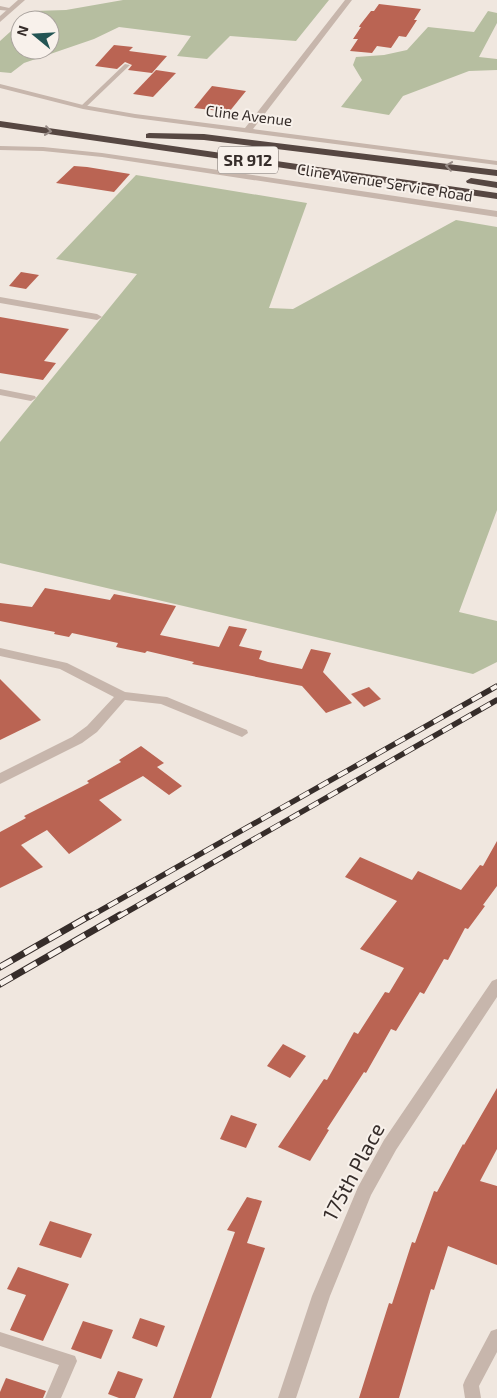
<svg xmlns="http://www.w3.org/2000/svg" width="497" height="1398" font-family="'Exo 2',sans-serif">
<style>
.green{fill:#b6bea0}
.building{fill:#ba6453}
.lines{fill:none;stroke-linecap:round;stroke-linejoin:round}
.service{fill:#c7b6ac;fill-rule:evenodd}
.minor{fill:#c7b6ac;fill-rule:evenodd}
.motorway{fill:#564742;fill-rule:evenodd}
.rail-far1-casing{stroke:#362d2a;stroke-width:5.5}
.rail-casing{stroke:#362d2a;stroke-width:7}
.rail-far1{stroke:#f8f1eb;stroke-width:4;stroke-dasharray:11;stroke-linecap:butt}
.rail{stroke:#f8f1eb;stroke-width:5;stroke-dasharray:14;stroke-linecap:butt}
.oneway{stroke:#978b86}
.labels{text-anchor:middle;stroke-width:4;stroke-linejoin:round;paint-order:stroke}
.far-street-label{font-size:15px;fill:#362d2a;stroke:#f8f1eb}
.shield{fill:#f8f1eb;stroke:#706864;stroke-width:1}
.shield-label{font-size:16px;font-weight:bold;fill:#362d2a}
.near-street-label{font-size:21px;fill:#362d2a;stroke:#f8f1eb}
</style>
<rect width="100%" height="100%" fill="#f0e7df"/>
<!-- green -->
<g class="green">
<polygon points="123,0 329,0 296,41 230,36 207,59 177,56 191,36 119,27 94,39 24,63 11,73 0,72 0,41 20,23 20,50 50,50 50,20 23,20 33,11 66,10"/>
<polygon points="488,11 497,13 497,23 479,57 497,59 497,70 469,71 403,96 389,115 341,107 362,80 353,65 356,57 384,55 407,50 428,27 474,32"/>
<polygon points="136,175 307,203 269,308 293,309 456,220 497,227 497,510 459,612 497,621 497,662 473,674 0,563 0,442 137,274 56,259"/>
</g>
<!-- building -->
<g class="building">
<polygon points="379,4 421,9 414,20 417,20 406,37 399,36 391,48 377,46 372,53 350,51 358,39 353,39 361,27 359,27 360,25 371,11 374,11"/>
<polygon points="114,45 133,47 129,51 167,56 152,73 128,70 132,65 125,62 117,69 95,66"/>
<polygon points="156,70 176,73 153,97 133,94"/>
<polygon points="212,86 246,91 229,112 194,108"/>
<polygon points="74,166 87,167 130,174 114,192 56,183"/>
<polygon points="21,272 39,275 26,289 9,286"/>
<polygon points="0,317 69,329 44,361 56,363 43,380 0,373"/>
<polygon points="45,588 110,600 114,594 176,606 160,635 219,647 229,626 247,629 239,646 262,651 259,659 268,662 302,669 311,649 331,653 323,672 352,703 326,713 302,686 192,664 194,662 147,651 145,653 116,647 118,643 72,633 69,637 54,634 55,632 0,621 0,603 32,607"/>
<polygon points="0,679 41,720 0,740"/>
<polygon points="369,687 381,699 364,707 351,694"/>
<polygon points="141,746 164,763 157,767 182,786 169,795 143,776 99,800 122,820 69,854 47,830 21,845 43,867 0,888 0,832 26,818 24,816 89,783 87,781 121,762 119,760"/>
<polygon points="497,841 497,886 483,905 485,906 468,929 465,928 448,960 444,959 424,994 420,992 396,1031 391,1029 366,1073 364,1072 327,1129 329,1130 310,1161 278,1147 324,1079 327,1080 354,1032 358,1034 385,992 389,993 404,968 360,949 397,901 345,877 360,857 412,880 418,871 461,890 480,865 483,866"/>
<polygon points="283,1044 306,1056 290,1078 267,1066"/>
<polygon points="497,1088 497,1149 480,1181 497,1186 497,1265 448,1246 434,1290 431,1289 399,1398 359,1398 389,1303 392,1304 412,1242 415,1243 434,1191 437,1192 463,1144 464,1145"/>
<polygon points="231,1115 257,1124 246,1148 220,1139"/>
<polygon points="247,1197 262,1201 247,1243 265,1248 211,1398 173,1398 235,1232 227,1230"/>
<polygon points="50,1221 92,1234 81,1258 39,1245"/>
<polygon points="18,1267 69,1284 43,1341 10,1330 26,1295 7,1289"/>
<polygon points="140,1318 165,1326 157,1347 132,1338"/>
<polygon points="83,1321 113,1330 101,1359 71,1349"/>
<polygon points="118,1371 143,1379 135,1398 119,1398 108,1394"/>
<polygon points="6,1378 46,1391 43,1398 0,1398 0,1392"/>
</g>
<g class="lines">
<!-- service -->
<g class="service">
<polygon points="0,6 14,9 11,11 0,10"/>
<polygon points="125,64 130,65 85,108 81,108 81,106"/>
<polygon points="497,1329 497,1352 479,1386 481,1398 465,1398 463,1385 465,1380 491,1331"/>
<polygon points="0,1332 75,1356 77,1361 61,1398 45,1398 59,1365 0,1346"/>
</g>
<!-- minor -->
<g class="minor">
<polygon points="18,0 25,0 0,22 0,16"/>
<polygon points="345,0 352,0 253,129 497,161 497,165 135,118 83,109 0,88 0,84 83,105 135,114 245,128"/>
<polygon points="0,146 43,147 102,153 497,211 497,217 102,157 43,151 0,150"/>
<polygon points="0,297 97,314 102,317 97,320 0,303"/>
<polygon points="0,389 35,396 36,398 31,401 0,395"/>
<polygon points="0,648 67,663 125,692 167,697 247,730 248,733 242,737 161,704 125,700 97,732 82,743 0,784 0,773 72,737 87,726 114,697 60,669 0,656"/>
<polygon points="497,979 497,997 396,1150 371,1195 330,1296 296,1398 278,1398 312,1296 358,1187 384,1140 492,981"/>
</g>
<!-- motorway -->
<g class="motorway">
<polygon points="0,121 497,193 497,199 0,127"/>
<polygon points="149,133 204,134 497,170 497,176 204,140 146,138 146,134"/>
<polygon points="471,178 497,182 497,188 467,183 466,181"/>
</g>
<!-- rail-far1 casing -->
<g class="rail-far1-casing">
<g id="rail-far1">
<polyline points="89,917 497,686"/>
<polyline points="118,917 497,700"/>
</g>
</g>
<!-- rail casing -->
<g class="rail-casing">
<g id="rail">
<polyline points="0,967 91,915"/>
<polyline points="0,984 120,915"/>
</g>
</g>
<!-- rail-far1 -->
<use href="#rail-far1" class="rail-far1"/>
<!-- rail -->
<use href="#rail" class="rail"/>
</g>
<!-- one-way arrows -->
<defs><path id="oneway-chevron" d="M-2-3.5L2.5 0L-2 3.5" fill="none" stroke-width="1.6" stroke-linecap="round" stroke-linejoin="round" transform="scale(1.25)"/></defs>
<g class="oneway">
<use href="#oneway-chevron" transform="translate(48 131) rotate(8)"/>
<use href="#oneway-chevron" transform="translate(449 166) rotate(-172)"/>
</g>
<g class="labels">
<!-- far-street labels -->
<g class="far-street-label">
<text transform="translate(249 116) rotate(7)" y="5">Cline Avenue</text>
<text transform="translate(385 183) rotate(9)" y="5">Cline Avenue Service Road</text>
</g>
<!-- shield labels -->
<rect class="shield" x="218" y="146.5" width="60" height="27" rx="4"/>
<g class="shield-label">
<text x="248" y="166">SR 912</text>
</g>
<!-- near-street labels -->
<g class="near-street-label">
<text transform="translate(354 1172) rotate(-62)" y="7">175th Place</text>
</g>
</g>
<!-- north arrow -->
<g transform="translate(35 35) rotate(288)"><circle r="24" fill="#f8f1eb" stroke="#aaa39e"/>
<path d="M0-4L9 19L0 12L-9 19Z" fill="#235453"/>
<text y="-8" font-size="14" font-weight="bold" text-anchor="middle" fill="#362d2a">N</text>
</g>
</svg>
